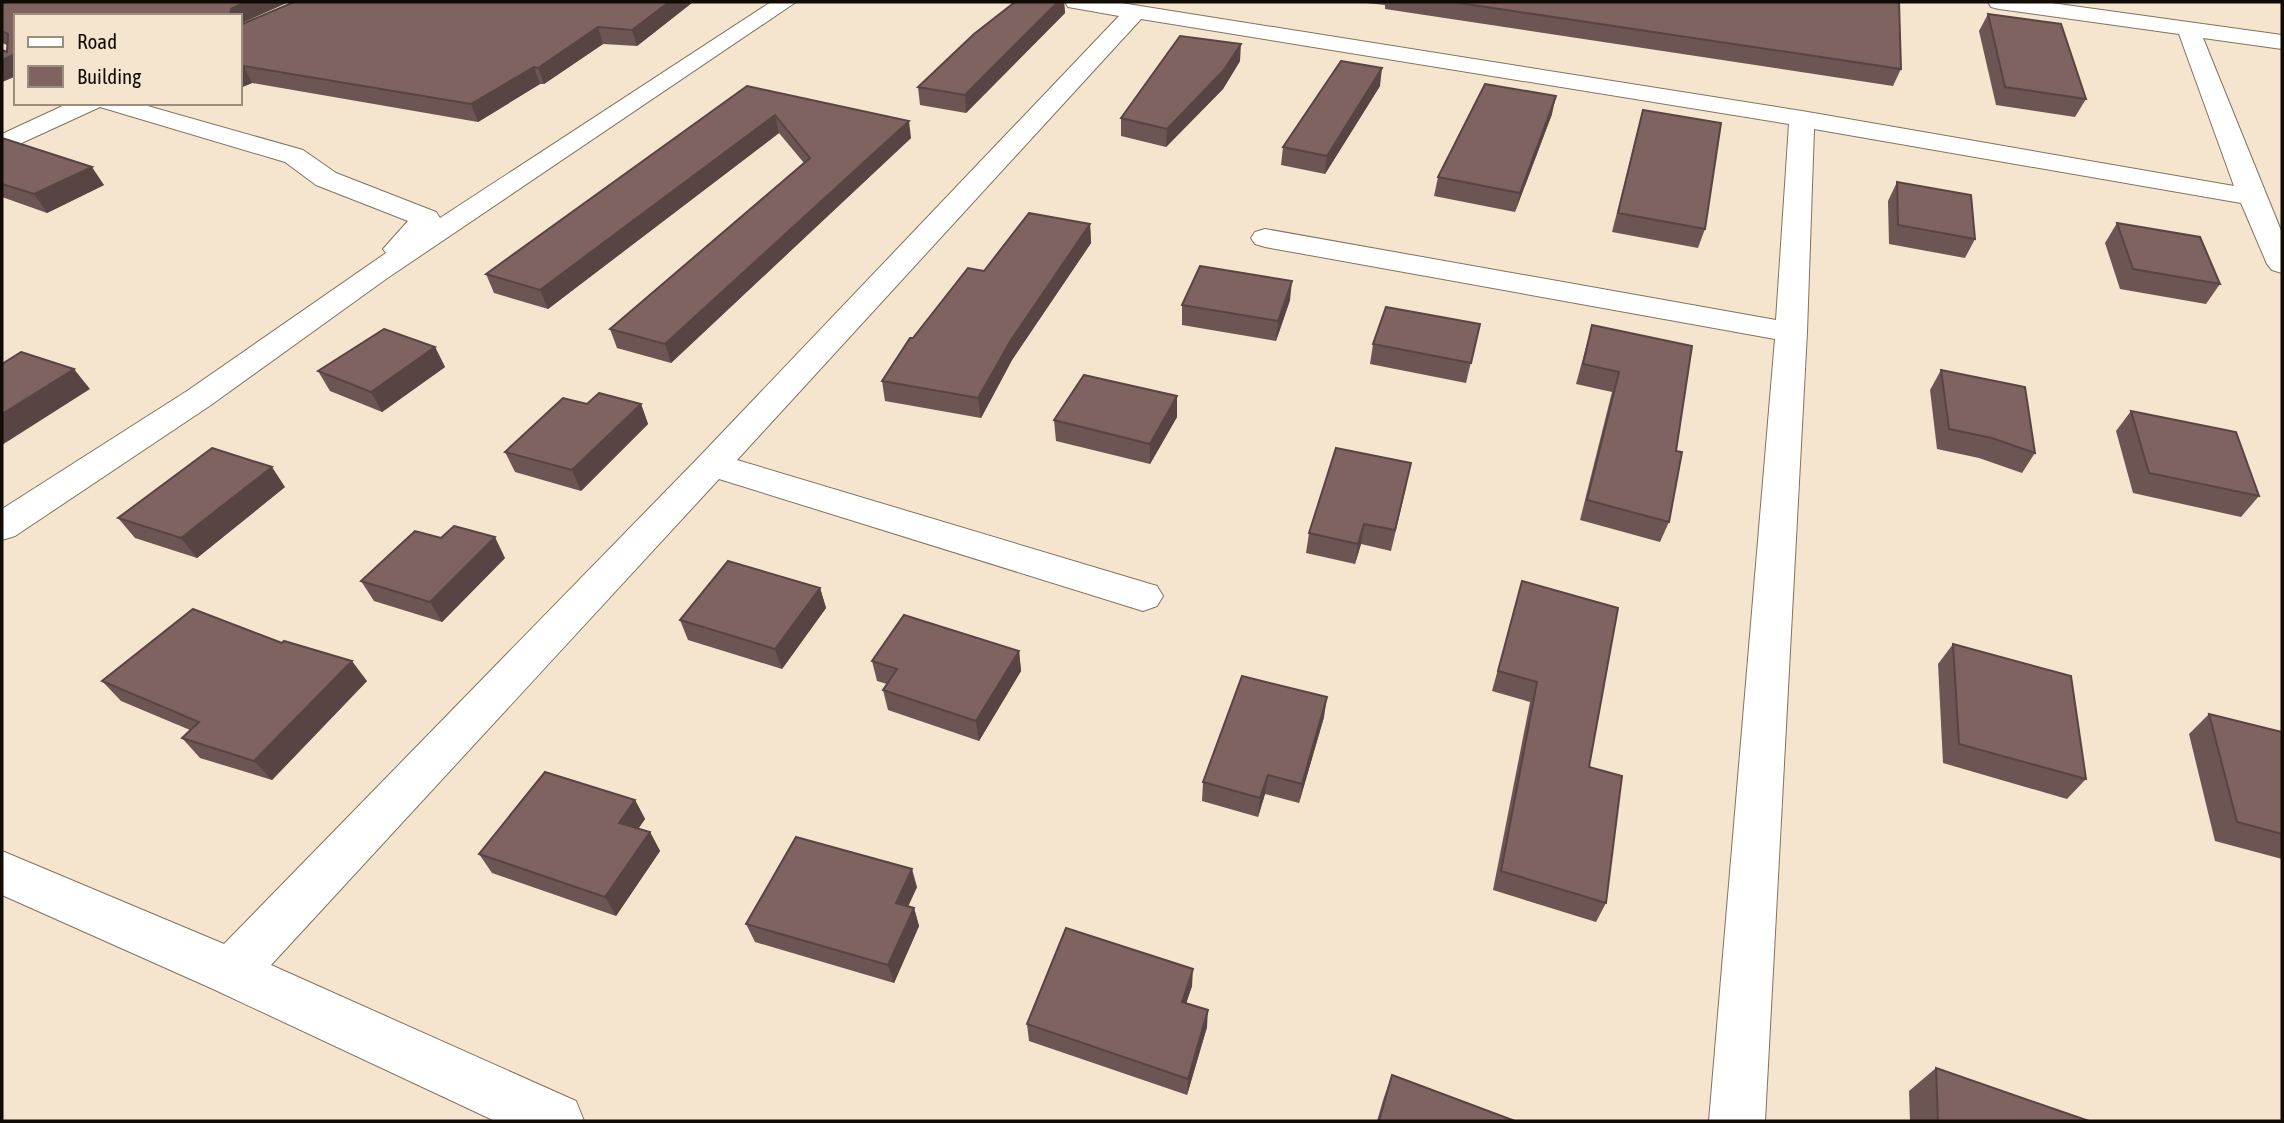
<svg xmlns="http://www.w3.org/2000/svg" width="2284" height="1123" font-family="'Asap Condensed',sans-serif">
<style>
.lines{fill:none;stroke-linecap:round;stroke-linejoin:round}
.street-casing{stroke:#82735e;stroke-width:2}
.street{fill:#fff;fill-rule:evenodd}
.wall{fill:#6c5553}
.shaded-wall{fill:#584543}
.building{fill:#7e6360;stroke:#584543;stroke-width:2}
</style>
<rect width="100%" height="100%" fill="#f6e5ce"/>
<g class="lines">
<!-- street casing -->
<g class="street-casing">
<g id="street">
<polygon points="771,2 796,2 386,279 211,405 15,536 2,540 2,509 187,391 386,253 383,249 408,221 316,185 285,162 100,107 2,152 2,134 69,103 137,103 303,150 336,173 436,212 440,218"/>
<polygon points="1065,2 1115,2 1802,111 2234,186 2179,34 1999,9 1991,7 1988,2 2044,2 2282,35 2282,49 2203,38 2282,233 2282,273 2272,270 2267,264 2241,203 1814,129 1807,332 1765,1121 1709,1121 1775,339 1265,247 1255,244 1251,238 1255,232 1265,229 1776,320 1789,124 1141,19 737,460 1157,586 1163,596 1157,606 1143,611 719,479 271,965 576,1101 584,1121 495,1121 213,989 2,895 2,851 224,944 699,457 1119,16 1068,7"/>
</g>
</g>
<!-- street -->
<use href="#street" class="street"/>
</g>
<!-- wall -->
<g class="wall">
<polygon points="693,2 637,46 603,44 544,84 540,84 478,122 252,83 240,88 240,25"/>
<polygon points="1015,2 1064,2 1065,13 966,113 920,105 918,87"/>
<polygon points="1357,2 1899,2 1901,69 1893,86 1385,9 1385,5"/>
<polygon points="2,4 16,16 16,76 2,82 7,45 2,43"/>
<polygon points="1988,14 2086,99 2075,117 1996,105 1979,31"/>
<polygon points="1240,61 1223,89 1166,147 1121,136 1121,118"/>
<polygon points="747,86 911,138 671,363 617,348 610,329 804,163 779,133 548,309 494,293 486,274"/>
<polygon points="1380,86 1325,174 1281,165 1283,147"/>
<polygon points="1643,110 1705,229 1698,248 1612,232 1638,129"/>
<polygon points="1552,114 1515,212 1434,196 1438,177"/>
<polygon points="2,138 104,185 47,213 2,197"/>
<polygon points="1897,182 1975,239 1965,258 1889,244 1888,201"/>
<polygon points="2117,223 2220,284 2206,304 2120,289 2105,243"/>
<polygon points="1090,224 1091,243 1012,360 981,418 885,401 882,381 913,338 984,271"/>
<polygon points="1290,300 1276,341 1182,325 1182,305"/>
<polygon points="1480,324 1466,383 1370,364 1373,344"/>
<polygon points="1592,325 1676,451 1669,522 1660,542 1580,520 1612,392 1576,384"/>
<polygon points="435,347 445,367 382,412 330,391 318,371"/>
<polygon points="1941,370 2035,453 2022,473 1979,458 1937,449 1930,390"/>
<polygon points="1177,396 1177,417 1150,464 1056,441 1054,420"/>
<polygon points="587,404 641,404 648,424 581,491 515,472 505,452"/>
<polygon points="2131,411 2259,496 2241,517 2133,493 2116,431"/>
<polygon points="1407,483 1391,551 1361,544 1355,564 1306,553 1309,533"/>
<polygon points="285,487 197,558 135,538 118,518"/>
<polygon points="505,558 442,622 374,601 361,581"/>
<polygon points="1522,581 1589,767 1606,903 1596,922 1493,890 1530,702 1492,691"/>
<polygon points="820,588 826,608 782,669 688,640 680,620"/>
<polygon points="1953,644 2086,779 2067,799 1943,763 1938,664"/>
<polygon points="1019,651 1021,671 979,741 888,710 883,690 887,684 877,681 872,661"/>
<polygon points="102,681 367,681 272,780 200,758 182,738 190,730 121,701"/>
<polygon points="2209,714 2282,732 2282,859 2215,841 2189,734"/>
<polygon points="1324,717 1299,803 1265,794 1258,817 1202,801 1203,782"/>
<polygon points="635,800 645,819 638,829 650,832 660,851 616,916 492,873 479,854"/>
<polygon points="917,887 908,906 914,908 919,926 894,983 755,942 746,924"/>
<polygon points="1192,986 1186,1003 1207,1027 1187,1095 1029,1041 1027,1024"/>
<polygon points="1936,1068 2089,1121 1910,1121 1909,1091"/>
<polygon points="1392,1075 1515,1121 1377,1121 1384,1097"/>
</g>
<!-- shaded-wall -->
<g class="shaded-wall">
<polygon points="246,2 289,2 240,24 240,16 230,16 231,9"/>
<polygon points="669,2 693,2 637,46 632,30"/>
<polygon points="1058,2 1064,2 1065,13 966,113 965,95"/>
<polygon points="598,27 603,44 544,84 538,68"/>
<polygon points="1241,44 1240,61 1223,89 1166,147 1167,129"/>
<polygon points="16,54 16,76 2,82 2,60"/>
<polygon points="244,66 252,83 240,88 240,68"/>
<polygon points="534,67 540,84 478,122 471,104"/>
<polygon points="1382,68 1380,86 1325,174 1327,156"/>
<polygon points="1556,96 1552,114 1515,212 1520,193"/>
<polygon points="775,115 779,133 548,309 540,290"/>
<polygon points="909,121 911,138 671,363 665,344"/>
<polygon points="92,167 104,185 47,213 34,194"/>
<polygon points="1090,224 1091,243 1012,360 981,418 978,398 1011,340"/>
<polygon points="1292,281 1290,300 1276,341 1278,321"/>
<polygon points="435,347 445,367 382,412 371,392"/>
<polygon points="74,369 90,389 2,445 2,414"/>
<polygon points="1177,396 1177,417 1150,464 1150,444"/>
<polygon points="641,404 648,424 581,491 572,470"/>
<polygon points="272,467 285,487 197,558 181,538"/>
<polygon points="1364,524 1361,544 1355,564 1358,544"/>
<polygon points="495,537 505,558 442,622 430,602"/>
<polygon points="820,588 826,608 782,669 775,649"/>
<polygon points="1019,651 1021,671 979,741 976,721"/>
<polygon points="352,661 367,681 272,780 254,761"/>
<polygon points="1327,697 1324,717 1299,803 1302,784"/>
<polygon points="1268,775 1265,794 1258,817 1260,798"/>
<polygon points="635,800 645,819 629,842 619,823"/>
<polygon points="650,832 660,851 616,916 605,897"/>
<polygon points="912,869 917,887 901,922 896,903"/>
<polygon points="914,908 919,926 894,983 888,965"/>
<polygon points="1193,969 1192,986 1181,1019 1182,1002"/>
<polygon points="1208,1010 1207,1027 1187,1095 1188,1079"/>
</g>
<!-- building -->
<g class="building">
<polygon points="6,2 246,2 231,9 230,16 16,16 16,54 2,60 2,50 7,52 8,34 2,31 2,4"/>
<polygon points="294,2 669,2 632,30 598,27 538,68 534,67 471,104 244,66 240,68 240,25"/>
<polygon points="1015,2 1058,2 965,95 918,87 974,34"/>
<polygon points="1453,2 1899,2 1901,69"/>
<polygon points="1988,14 2061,24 2086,99 2005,87"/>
<polygon points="1180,36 1241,44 1223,71 1167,129 1121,118"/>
<polygon points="1341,61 1382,68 1327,156 1283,147"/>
<polygon points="1485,84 1556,96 1520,193 1438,177"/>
<polygon points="747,86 909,121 665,344 610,329 810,158 775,115 540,290 486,274"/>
<polygon points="1643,110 1721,123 1705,229 1618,213"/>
<polygon points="2,138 92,167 34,194 2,184"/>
<polygon points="1897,182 1971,195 1975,239 1898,225"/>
<polygon points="1029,213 1090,224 1011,340 978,398 882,381 910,338 913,338 968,268 984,271"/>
<polygon points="2117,223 2200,237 2220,284 2133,269"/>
<polygon points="1200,266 1292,281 1278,321 1182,305"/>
<polygon points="1386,307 1480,324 1471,363 1373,344"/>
<polygon points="1592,325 1692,346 1676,451 1682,452 1669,522 1587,500 1619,372 1583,364"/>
<polygon points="384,329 435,347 371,392 318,371"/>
<polygon points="21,352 74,369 2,414 2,364"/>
<polygon points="1941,370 2025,387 2035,453 1992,438 1949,429"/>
<polygon points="1084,375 1177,396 1150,444 1054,420"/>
<polygon points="599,393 641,404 572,470 505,452 563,398 587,404"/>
<polygon points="2131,411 2236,432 2259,496 2149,473"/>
<polygon points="212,448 272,467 181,538 118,518"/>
<polygon points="1336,448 1411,463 1395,530 1364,524 1358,544 1309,533"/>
<polygon points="454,526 495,537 430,602 361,581 415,531 441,538"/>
<polygon points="728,561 820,588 775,649 680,620"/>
<polygon points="1522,581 1618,608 1589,767 1622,776 1606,903 1501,871 1537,682 1498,671"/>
<polygon points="193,609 282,643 284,641 352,661 254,761 182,738 199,722 102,681"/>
<polygon points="904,615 1019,651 976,721 883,690 897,669 872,661"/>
<polygon points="1953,644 2071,676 2086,779 1959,744"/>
<polygon points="1242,676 1327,697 1302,784 1268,775 1260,798 1203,782"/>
<polygon points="2209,714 2282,732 2282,834 2237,822"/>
<polygon points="545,772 635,800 619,823 650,832 605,897 479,854"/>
<polygon points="796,837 912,869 896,903 914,908 888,965 746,924"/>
<polygon points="1066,928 1193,969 1182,1002 1208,1010 1188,1079 1027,1024"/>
<polygon points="1936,1068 2089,1121 1938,1121"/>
<polygon points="1392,1075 1515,1121 1379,1121"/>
</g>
<!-- border -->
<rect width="2284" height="1123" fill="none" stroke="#100b04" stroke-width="7"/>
<!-- legend -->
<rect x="14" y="14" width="228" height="91" fill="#f6e5ce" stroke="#9a8e7d" stroke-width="2"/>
<rect x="28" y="37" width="35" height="10" fill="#ffffff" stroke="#9a8e7d" stroke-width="2"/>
<text x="77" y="49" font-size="21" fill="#100b04">Road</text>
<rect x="28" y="66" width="35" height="21" fill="#7e6360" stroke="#9a8e7d" stroke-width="2"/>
<text x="77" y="84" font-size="21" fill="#100b04">Building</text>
</svg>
